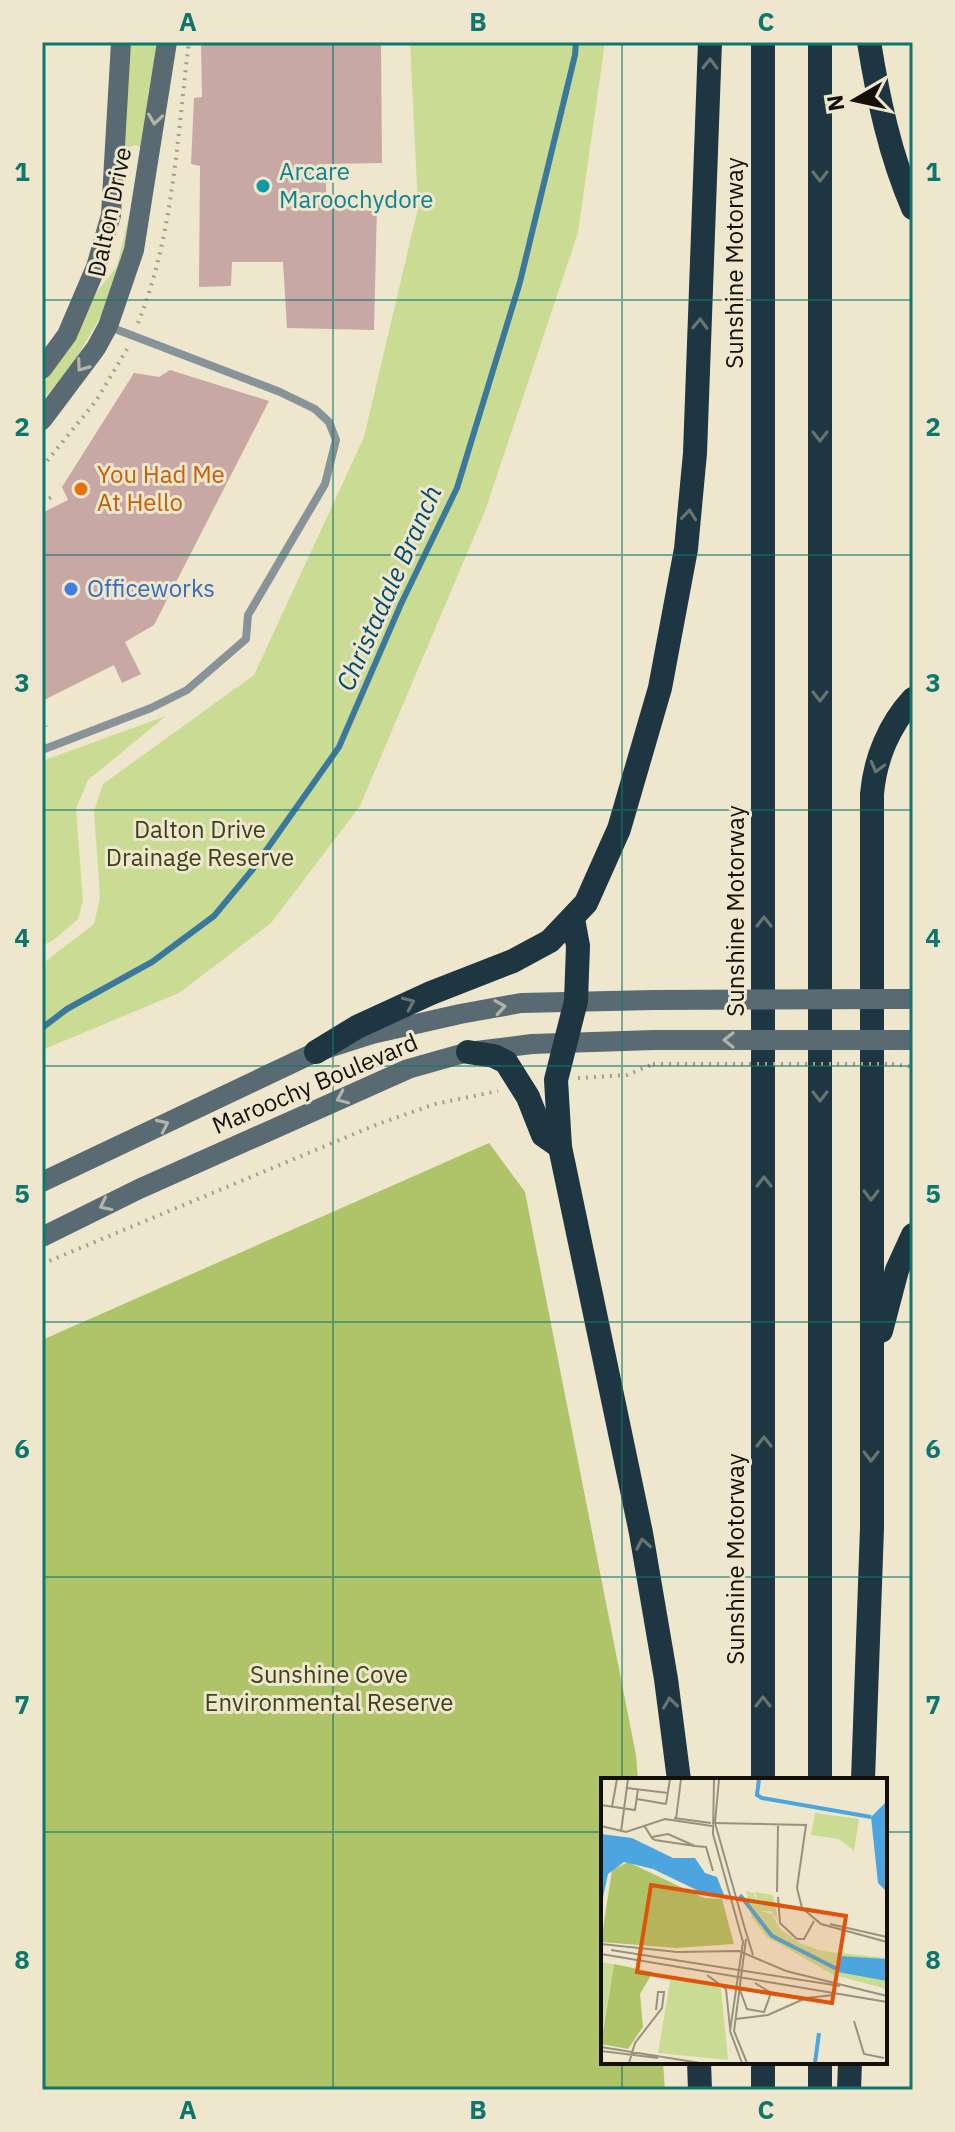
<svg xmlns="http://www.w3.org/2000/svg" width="955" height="2132" font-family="'IBM Plex Sans',sans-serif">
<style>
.green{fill:#cadc94}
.forest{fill:#afc468}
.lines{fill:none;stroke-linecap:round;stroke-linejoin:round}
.stream{stroke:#3b789e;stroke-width:6}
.building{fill:#c7a8a5}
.path{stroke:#a49d89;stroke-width:4;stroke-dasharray:2 6;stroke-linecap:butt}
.service{stroke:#879398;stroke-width:8}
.secondary{stroke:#596a73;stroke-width:20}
.motorway{stroke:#1e3641;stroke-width:24}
.path-bridge{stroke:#a49d89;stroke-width:4;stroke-dasharray:2 6;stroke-linecap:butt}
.secondary-bridge{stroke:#596a73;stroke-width:20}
.oneway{stroke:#677472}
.oneway2{stroke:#b3b5a9}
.grid{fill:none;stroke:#0f766e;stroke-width:2;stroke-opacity:0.55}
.culture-dot{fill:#0f9aa8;stroke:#efe7cd;stroke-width:3}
.food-dot{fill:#e8710a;stroke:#efe7cd;stroke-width:3}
.shop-dot{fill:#3f7fe0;stroke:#efe7cd;stroke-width:3}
.labels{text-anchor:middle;stroke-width:6;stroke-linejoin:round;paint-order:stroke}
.culture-label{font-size:24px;fill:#0d838f;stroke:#efe7cd;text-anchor:start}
.street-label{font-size:24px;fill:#131007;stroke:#efe7cd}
.food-label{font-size:24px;fill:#c56008;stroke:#efe7cd;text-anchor:start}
.shop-label{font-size:24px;fill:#366cbe;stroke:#efe7cd;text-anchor:start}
.park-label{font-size:24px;fill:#3a421c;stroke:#efe7cd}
.water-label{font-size:26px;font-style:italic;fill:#00496f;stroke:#efe7cd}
.inset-river{fill:none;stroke:#4ca5df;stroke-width:4}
.inset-road{fill:none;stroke:#97917e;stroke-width:2}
.view{fill:#dd550c;fill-opacity:0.15;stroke:#dd550c;stroke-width:4}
.inset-edge{fill:none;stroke:#131007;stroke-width:4}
.neatline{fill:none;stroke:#0f766e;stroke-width:3}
.grid-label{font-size:26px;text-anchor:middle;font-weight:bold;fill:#0f766e}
</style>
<rect width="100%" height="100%" fill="#efe7cd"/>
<!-- green -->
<g class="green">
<polygon points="130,42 157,42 143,148 135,145 124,149"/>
<polygon points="410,42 605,42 578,233 485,511 360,806 271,923 179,993 42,1050 42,964 94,924 100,898 94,811 103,784 254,675 364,437 418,208"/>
<polygon points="129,216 135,218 103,312 74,362 42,401 42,387 85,317 96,293 117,266"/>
<polygon points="166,716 88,780 76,809 83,900 78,919 55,939 42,946 42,761"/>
</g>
<!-- forest -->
<polygon class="forest" points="489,1143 525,1192 636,1755 638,1780 603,1780 603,2062 663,2062 665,2090 42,2090 42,1552 45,1547 42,1340"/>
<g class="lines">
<!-- stream -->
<polyline class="stream" points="42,1028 67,1009 152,962 214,916 253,869 339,747 401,604 457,488 520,282 575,55 576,42"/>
</g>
<!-- building -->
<g class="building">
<polygon points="201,42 381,42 382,163 325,164 327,206 377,206 374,330 287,328 283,262 232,262 231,286 199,287 200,166 191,164 194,98 202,97"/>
<polygon points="170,370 269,401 154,625 125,642 141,674 122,683 114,665 42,701 42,513 68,500 62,487 134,373 159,377"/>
</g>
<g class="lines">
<!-- path -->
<g class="path">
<path d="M138 323C174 234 177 136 189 42"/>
<polyline points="42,467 96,401 127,349"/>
<polyline points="42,502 56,495"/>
<polyline points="42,719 46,727"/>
<polyline points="892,1064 913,1067"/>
<polyline points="578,1078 627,1075 653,1064"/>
<polyline points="42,1264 378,1124 435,1104 498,1091"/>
</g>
<!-- service -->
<polyline class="service" points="42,750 151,708 187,690 246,639 248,615 325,484 336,440 329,422 315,409 280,392 110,327"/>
<!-- secondary -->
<g class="secondary">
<polyline points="42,369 67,335 96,267 111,215 121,42"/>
<polyline points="42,420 96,348 108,326 134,250 167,42"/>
<polyline points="891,999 913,999"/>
<polyline points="891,1040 913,1040"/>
<polyline points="42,1182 316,1052 372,1034 460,1014 521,1003 654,1000"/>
<polyline points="42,1237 139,1189 408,1069 468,1052 532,1044 654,1040"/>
</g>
<!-- motorway -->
<g class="motorway">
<polyline points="763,42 763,1780"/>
<path d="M869 42C878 98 890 155 913 208"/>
<polyline points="573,919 578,946 576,1001 556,1080 560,1147 641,1533 666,1679 679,1780"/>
<polyline points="316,1052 357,1027 431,993 513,961 550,941 586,903 619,829 660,688 686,549 695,453 710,42"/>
<polyline points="468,1052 494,1056 506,1062 528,1097 543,1135 560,1147"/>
<polyline points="881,1331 897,1270 913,1235"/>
<polyline points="820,1780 820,42"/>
<path d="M863 1780 872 1528V794C875 759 889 725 913 699"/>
<polyline points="699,2062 700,2090"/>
<polyline points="763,2090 763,2062"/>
<polyline points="820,2090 820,2062"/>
<polyline points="849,2090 850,2062"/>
</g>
<!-- path-bridge -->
<polyline class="path-bridge" points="653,1064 890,1064"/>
<!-- secondary-bridge -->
<g class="secondary-bridge">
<polyline points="654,1000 891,999"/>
<polyline points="654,1040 891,1040"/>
</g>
</g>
<!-- one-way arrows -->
<defs><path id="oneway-chevron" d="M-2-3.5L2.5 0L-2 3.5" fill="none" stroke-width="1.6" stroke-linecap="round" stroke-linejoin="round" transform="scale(2)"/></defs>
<g class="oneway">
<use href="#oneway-chevron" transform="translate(710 64) rotate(-89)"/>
<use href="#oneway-chevron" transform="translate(820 176) rotate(90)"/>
<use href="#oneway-chevron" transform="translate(700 324) rotate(-88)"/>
<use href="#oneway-chevron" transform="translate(820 436) rotate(90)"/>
<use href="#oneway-chevron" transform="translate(689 515) rotate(-84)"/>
<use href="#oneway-chevron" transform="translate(820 696) rotate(90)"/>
<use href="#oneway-chevron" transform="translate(877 767) rotate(105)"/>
<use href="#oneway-chevron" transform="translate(764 922) rotate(-90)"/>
<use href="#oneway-chevron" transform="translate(409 1003) rotate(-24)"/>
<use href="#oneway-chevron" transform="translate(820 1096) rotate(90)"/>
<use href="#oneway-chevron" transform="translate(764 1182) rotate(-90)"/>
<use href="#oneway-chevron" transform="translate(871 1195) rotate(90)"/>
<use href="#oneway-chevron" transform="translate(764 1442) rotate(-90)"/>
<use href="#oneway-chevron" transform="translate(871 1456) rotate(90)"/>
<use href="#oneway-chevron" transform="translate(643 1544) rotate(-100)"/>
<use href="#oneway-chevron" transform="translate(763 1702) rotate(-90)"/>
<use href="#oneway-chevron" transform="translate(670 1703) rotate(-98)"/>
</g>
<g class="oneway2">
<use href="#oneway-chevron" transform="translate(155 119) rotate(98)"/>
<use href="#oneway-chevron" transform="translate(82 366) rotate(126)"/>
<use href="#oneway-chevron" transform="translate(500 1007) rotate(-9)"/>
<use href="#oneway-chevron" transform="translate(729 1040) rotate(-180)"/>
<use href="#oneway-chevron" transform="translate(342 1098) rotate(156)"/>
<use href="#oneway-chevron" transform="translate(163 1125) rotate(-25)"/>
<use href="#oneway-chevron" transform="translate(105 1205) rotate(154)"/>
</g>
<!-- grid -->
<path class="grid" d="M333 42V2090M622 42V1780M42 300H913M42 555H913M42 810H913M42 1066H913M42 1322H913M42 1577H913M42 1832H603M885 1832H913M622 2062V2090"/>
<!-- markers -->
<circle class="culture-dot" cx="263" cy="186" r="8"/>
<circle class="food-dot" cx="81" cy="489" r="8"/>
<circle class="shop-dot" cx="71" cy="589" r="8"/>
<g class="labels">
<!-- culture labels -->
<g class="culture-label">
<text x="279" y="180">Arcare<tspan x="279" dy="28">Maroochydore</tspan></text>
</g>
<!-- street labels -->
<g class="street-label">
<text transform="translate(110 212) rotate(-78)" y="8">Dalton Drive</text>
<text transform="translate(735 263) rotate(-90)" y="8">Sunshine Motorway</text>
<text transform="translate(736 911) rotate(-90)" y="8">Sunshine Motorway</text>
<text transform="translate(315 1084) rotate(-23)" y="8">Maroochy Boulevard</text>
<text transform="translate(736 1559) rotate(-90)" y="8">Sunshine Motorway</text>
</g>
<!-- food labels -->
<g class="food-label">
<text x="97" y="483">You Had Me<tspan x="97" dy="28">At Hello</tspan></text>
</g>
<!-- shop labels -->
<g class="shop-label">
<text x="87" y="597">Officeworks</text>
</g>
<!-- park labels -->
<g class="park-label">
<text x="200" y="838">Dalton Drive<tspan x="200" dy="28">Drainage Reserve</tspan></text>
<text x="329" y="1683">Sunshine Cove<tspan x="329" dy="28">Environmental Reserve</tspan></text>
</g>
<!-- water labels -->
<g class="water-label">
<text transform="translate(389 588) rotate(-66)" y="9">Christadale Branch</text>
</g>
</g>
<!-- overview -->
<g transform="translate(601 1778)">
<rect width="286" height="286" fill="#efe7cd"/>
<path d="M214 35 258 41 253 73 238 61 210 57ZM145 113 153 115 157 129 154 114 172 117 177 143 170 133H159L171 136 179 151 199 165 220 173 286 180V211L233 197 166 159 151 140ZM0 184 13 186 0 261ZM70 198 120 210 127 282 57 275Z" fill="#cadc94"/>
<path d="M27 84 103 120 121 121 133 166 75 170 0 164 11 92ZM13 186 52 194 39 216 42 249 27 271 0 266Z" fill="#afc468"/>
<path d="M286 23V114L277 105 270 39ZM0 56 31 60 72 80H94L104 95 116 99 123 117H106L52 91 23 84 7 96 0 129ZM239 178 284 181 286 203 237 194Z" fill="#4ca5df"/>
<path class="inset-river" d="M158 1 156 17 161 20 270 39M139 117 171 158 236 191M214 285 218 255"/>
<path class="inset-road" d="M113 1 112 56 142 164 129 253 141 285M118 1 114 45 144 151M26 10 67 15M36 21 65 26M65 26 69 1M0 27 34 32 37 11M11 29 16 1M73 40 110 45M75 41 80 1M111 45 205 47 196 110 201 130 220 146 286 164M0 48 25 54 64 41 111 48M43 48 44 49 51 60 54 62 94 68 67 56 51 59M20 54 27 1M94 68 105 69 112 93M176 114 177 48M177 119 179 145 196 161H203L213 143M229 146 286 159M144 151 152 177M145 161 133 253 146 285M0 166 76 174 138 173 185 193 286 218M10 172 239 208M0 176 286 224M106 197 125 211 129 250M139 212 146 231 163 234 170 215 154 205M135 241 167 237 205 220 233 217M253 243 263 276 283 280M0 269 99 285M0 273 57 280M28 285 34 265 61 230 63 214H57L55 232"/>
<path class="view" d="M50 107 245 138 231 225 36 194Z"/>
<rect width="286" height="286" class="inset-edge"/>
</g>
<!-- border -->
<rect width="955" height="2132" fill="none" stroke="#efe7cd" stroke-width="88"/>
<!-- north arrow -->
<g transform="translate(855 100) rotate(261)" stroke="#efe7cd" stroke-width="6" paint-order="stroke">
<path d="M0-6L14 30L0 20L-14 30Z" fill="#131007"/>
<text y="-12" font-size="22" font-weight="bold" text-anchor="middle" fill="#131007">N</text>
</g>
<rect x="44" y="44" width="867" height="2044" class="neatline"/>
<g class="grid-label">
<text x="188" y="31">A</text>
<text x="478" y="31">B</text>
<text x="766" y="31">C</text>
<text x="22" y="181">1</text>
<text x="933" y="181">1</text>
<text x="22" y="436">2</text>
<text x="933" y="436">2</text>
<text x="22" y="692">3</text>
<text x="933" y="692">3</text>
<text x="22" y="947">4</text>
<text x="933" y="947">4</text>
<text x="22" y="1203">5</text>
<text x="933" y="1203">5</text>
<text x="22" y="1458">6</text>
<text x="933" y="1458">6</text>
<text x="22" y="1714">7</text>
<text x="933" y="1714">7</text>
<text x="22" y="1969">8</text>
<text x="933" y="1969">8</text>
<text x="188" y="2119">A</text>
<text x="478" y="2119">B</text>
<text x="766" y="2119">C</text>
</g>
</svg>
